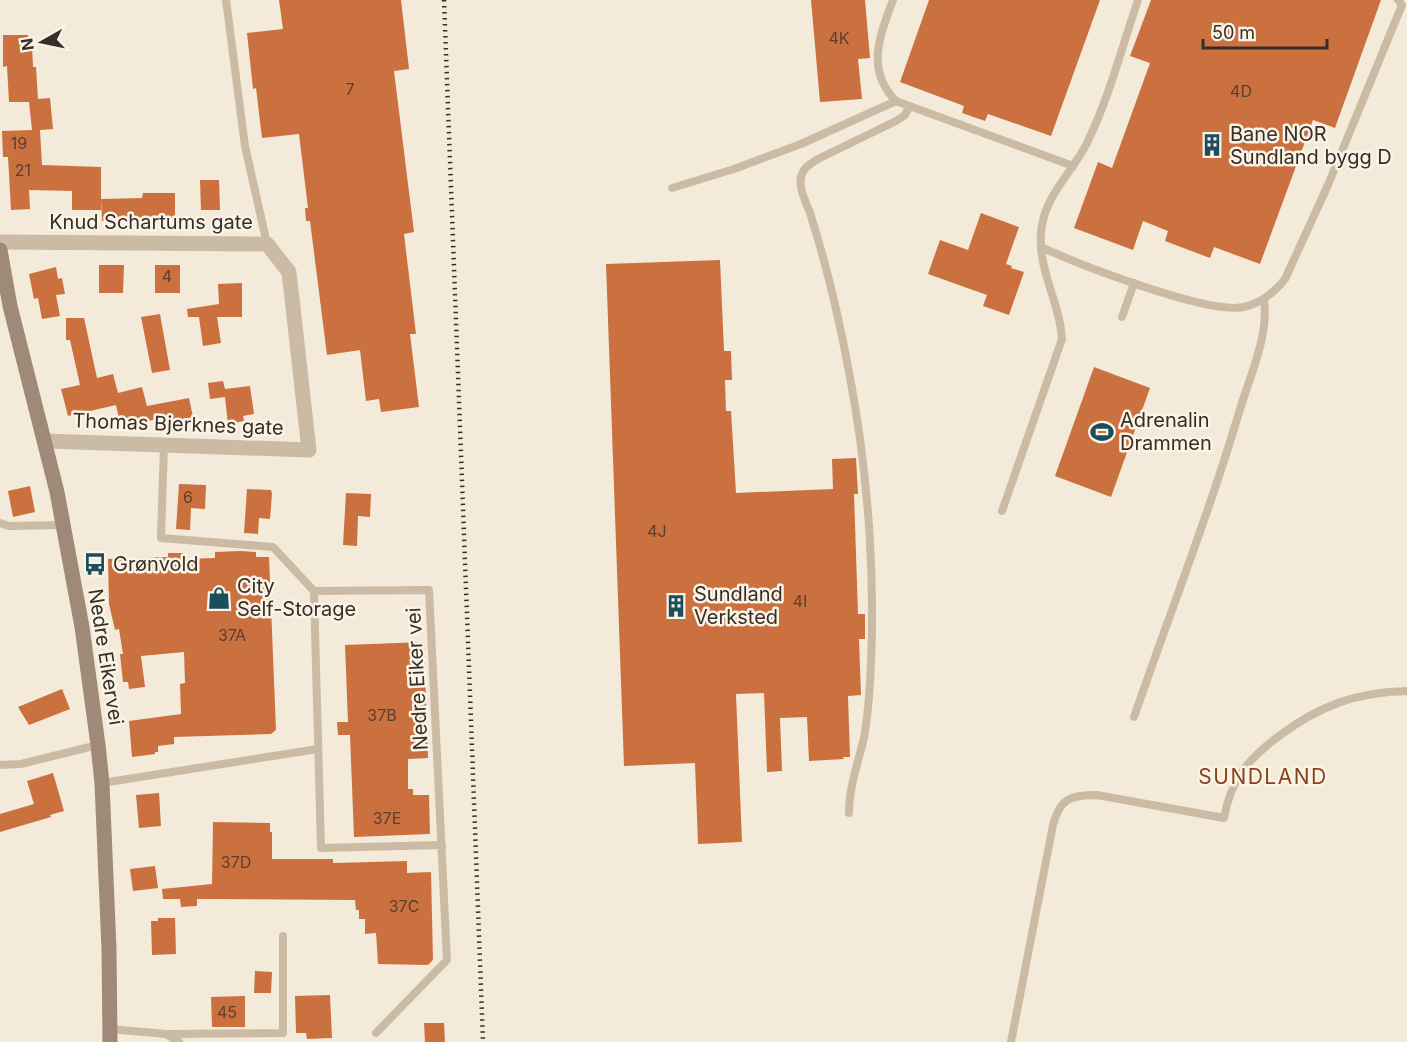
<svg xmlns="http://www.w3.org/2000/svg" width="1407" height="1042" font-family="Inter,sans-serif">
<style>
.building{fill:#cb7140}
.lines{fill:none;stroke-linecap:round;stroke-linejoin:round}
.lane{stroke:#cbbba5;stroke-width:8}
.street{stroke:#cbbba5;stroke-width:15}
.secondary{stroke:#9f8a77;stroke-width:15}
.rail{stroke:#372e27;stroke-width:4.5;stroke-dasharray:1.5 4.5;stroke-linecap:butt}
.labels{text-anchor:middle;stroke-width:5;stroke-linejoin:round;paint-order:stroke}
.number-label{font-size:16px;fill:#5c3f2d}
.poi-label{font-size:20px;fill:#372e27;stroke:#faf3e6;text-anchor:start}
.street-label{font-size:20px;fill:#372e27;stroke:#faf3e6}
.neighbourhood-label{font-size:21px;letter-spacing:1.5px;fill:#89431d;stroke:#faf3e6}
</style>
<rect width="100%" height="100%" fill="#f3eada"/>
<!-- building -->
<g class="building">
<polygon points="279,0 401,0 409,69 394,71 414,232 404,234 416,334 410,334 419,407 381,412 379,399 366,401 360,350 327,355 310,221 306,221 305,208 308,208 299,134 262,138 256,88 253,89 247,33 283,29"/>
<polygon points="811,0 865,0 870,58 858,59 862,99 820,102"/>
<polygon points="929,0 1100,0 1051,136 988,114 985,121 962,113 964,106 900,82"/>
<polygon points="1151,0 1381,0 1335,128 1313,120 1260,264 1214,247 1210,258 1165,241 1168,231 1143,221 1133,250 1074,228 1098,162 1112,168 1150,63 1130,56"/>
<polygon points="3,35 28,35 28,46 32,46 33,67 36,67 38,99 50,98 53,129 40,130 42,165 101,167 101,210 72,210 72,191 29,190 30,209 11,210 8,157 3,157 2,131 32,130 29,102 9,102 7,66 3,67"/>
<polygon points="200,180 219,180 220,210 201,210"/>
<polygon points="143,193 175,193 175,219 102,221 101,199 142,198"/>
<polygon points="981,213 1019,227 1006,264 1012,266 1011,268 1024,272 1009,315 983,306 987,295 928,274 940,240 968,250"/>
<polygon points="720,260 724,351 731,351 732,380 725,380 726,411 731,411 736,493 833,489 832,459 856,458 858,494 854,494 858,614 865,614 865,639 859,639 861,695 848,696 850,757 843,757 844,759 809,761 807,717 780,718 782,771 767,772 764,693 736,694 742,842 698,844 695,763 624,766 606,264"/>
<polygon points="99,265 124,265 123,293 99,293"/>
<rect x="155" y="265" width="25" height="28"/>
<polygon points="56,267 58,279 62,278 65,294 56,295 60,316 42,319 38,298 34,299 29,274"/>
<polygon points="242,283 242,317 217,317 221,343 203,346 199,317 188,317 187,309 219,304 218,284"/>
<polygon points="160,314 170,370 152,373 141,317"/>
<polygon points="66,318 84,318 97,378 113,374 118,393 142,387 147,406 189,398 193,417 172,421 171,416 121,427 116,405 68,416 61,389 80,385 70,340 66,340"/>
<polygon points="1094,367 1150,388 1111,497 1055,476"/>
<polygon points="223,381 225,389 250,386 254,414 243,416 244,421 228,424 225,397 210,399 208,383"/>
<polygon points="179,484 206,485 205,509 191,508 190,530 176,529"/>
<polygon points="30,486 35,512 13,517 8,491"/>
<polygon points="247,489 271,490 272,494 270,519 259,518 258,534 244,533"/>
<polygon points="346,493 371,494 370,517 358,516 357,546 343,545"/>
<polygon points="240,551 256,552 256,557 269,557 276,730 271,734 174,737 174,744 158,746 158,752 155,752 155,754 132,757 129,721 181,714 180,684 185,683 184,652 141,656 145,687 129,689 128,682 123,682 120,654 123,654 119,629 115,630 109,604 108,559 168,557 168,553 183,553 183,559 215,558 215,552"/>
<polygon points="424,642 428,758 408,759 408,789 413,789 413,795 429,795 430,834 354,837 350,735 338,735 337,722 348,722 345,645"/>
<polygon points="62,689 70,709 29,725 18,707"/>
<polygon points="53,773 64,811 50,815 51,817 0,832 0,814 34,804 27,781"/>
<polygon points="159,793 161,826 139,828 136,795"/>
<polygon points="213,822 270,823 270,832 272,832 272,859 333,859 333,863 407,861 407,873 431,872 433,960 428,965 378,964 376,933 365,934 365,919 359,919 359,910 356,910 355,900 197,899 197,906 181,907 180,899 163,899 162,889 212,884"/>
<polygon points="155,866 158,888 133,891 130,869"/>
<polygon points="158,918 175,918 176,954 152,955 151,921 158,921"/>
<polygon points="255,971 272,972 271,993 254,993"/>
<polygon points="330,995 332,1038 307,1039 306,1033 296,1033 295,996"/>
<polygon points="245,996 245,1027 212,1027 211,997"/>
<polygon points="424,1023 444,1023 445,1042 425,1042"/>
</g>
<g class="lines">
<!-- lane -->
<g class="lane">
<polyline points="226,0 245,146 267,244"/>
<path d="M893 0C880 35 865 70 896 101L1073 166"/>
<polyline points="672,188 734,169 801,144 896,101"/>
<path d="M1041 247C1078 264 1208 315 1244 307 1262 303 1274 293 1285 279L1328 185 1402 5 1398 0"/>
<polyline points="1122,317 1134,283"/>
<polyline points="164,445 161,538 273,547 314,591 429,590 447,960 376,1033"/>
<path d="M1002 511 1062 339C1060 302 1038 272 1041 232 1044 196 1072 173 1087 143 1109 98 1122 47 1138 0"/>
<polyline points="0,523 9,526 63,525"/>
<polyline points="314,591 321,848 442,845"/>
<path d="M1134 717C1170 613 1210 511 1241 406 1251 373 1269 335 1264 300"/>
<polyline points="0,765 21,764 98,745"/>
<polyline points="102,783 318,749"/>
<path d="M849 813C849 787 858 763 864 738 866 725 868 710 869 697 877 591 869 476 849 372 839 318 827 266 810 213 806 202 797 186 802 174 804 167 812 163 818 159L896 121 905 115 909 107"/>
<polyline points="110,1029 166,1034 179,1042"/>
<polyline points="166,1034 283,1033 283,936"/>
<path d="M1011 1042 1053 825C1060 798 1071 795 1097 795L1224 818C1231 779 1248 759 1279 736 1319 706 1356 692 1407 691"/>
</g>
<!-- street -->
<polyline class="street" points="0,242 267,244 289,272 309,450 46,441"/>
<!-- secondary -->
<polyline class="secondary" points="0,250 10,306 57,492 82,627 98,745 102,783 109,949 110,1042"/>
<!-- rail -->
<polyline class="rail" points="444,0 483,1042"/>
</g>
<!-- icons -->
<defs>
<g id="building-bare" transform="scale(1.8)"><path d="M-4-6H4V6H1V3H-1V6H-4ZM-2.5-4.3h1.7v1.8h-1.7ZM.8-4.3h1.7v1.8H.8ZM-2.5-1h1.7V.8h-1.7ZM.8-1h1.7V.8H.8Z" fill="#1b4e5a" stroke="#faf3e6" stroke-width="2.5" paint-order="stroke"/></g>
<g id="stadium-bare" transform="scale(1.8)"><path d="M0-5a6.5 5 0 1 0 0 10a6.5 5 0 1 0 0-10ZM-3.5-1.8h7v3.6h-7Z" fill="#1b4e5a" stroke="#faf3e6" stroke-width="2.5" paint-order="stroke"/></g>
<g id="bus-bare" transform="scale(1.8)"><path d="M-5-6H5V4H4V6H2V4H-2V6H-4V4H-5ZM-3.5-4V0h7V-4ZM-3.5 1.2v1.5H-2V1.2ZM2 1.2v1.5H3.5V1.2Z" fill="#1b4e5a" stroke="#faf3e6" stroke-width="2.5" paint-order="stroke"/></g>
<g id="shop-bare" transform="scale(1.8)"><path d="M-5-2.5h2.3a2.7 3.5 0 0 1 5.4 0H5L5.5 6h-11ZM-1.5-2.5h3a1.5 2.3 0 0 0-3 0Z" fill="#1b4e5a" stroke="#faf3e6" stroke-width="2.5" paint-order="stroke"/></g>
</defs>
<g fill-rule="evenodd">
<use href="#building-bare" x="1212" y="145"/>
<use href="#stadium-bare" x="1102" y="432"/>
<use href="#bus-bare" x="95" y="564"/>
<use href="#shop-bare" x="219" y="598"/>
<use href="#building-bare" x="676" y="606"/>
</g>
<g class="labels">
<!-- number labels -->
<g class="number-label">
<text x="839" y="44">4K</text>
<text x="350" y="95">7</text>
<text x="1241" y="97">4D</text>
<text x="19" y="149">19</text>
<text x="23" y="176">21</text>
<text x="167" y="282">4</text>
<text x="188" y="503">6</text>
<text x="657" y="537">4J</text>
<text x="800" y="607">4I</text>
<text x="232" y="641">37A</text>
<text x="382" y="721">37B</text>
<text x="387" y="824">37E</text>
<text x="236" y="868">37D</text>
<text x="404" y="912">37C</text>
<text x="227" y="1018">45</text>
</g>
<!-- poi labels -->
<g class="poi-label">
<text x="1230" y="141">Bane NOR<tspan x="1230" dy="23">Sundland bygg D</tspan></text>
<text x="1120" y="427">Adrenalin<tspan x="1120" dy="23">Drammen</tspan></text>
<text x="113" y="571">Grønvold</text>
<text x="237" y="593">City<tspan x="237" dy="23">Self-Storage</tspan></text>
<text x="694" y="601">Sundland<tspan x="694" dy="23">Verksted</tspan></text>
</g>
<!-- street labels -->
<g class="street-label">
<text x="151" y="229">Knud Schartums gate</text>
<text transform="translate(178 424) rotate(2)" y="7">Thomas Bjerknes gate</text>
<text transform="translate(106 657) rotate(81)" y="7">Nedre Eikervei</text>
<text transform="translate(417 679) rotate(-93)" y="7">Nedre Eiker vei</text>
</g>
<!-- neighbourhood labels -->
<g class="neighbourhood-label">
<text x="1263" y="784">SUNDLAND</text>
</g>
</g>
<!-- north arrow -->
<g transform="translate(42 42) rotate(261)" stroke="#faf3e6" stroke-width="4.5" paint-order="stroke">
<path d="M0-4.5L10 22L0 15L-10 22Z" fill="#372e27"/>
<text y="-9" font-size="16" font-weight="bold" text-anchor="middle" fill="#372e27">N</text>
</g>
<!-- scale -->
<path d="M1203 39v9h124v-9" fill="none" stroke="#372e27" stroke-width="3"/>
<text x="1212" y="39" font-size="18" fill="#372e27" stroke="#faf3e6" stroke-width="4.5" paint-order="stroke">50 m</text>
</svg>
